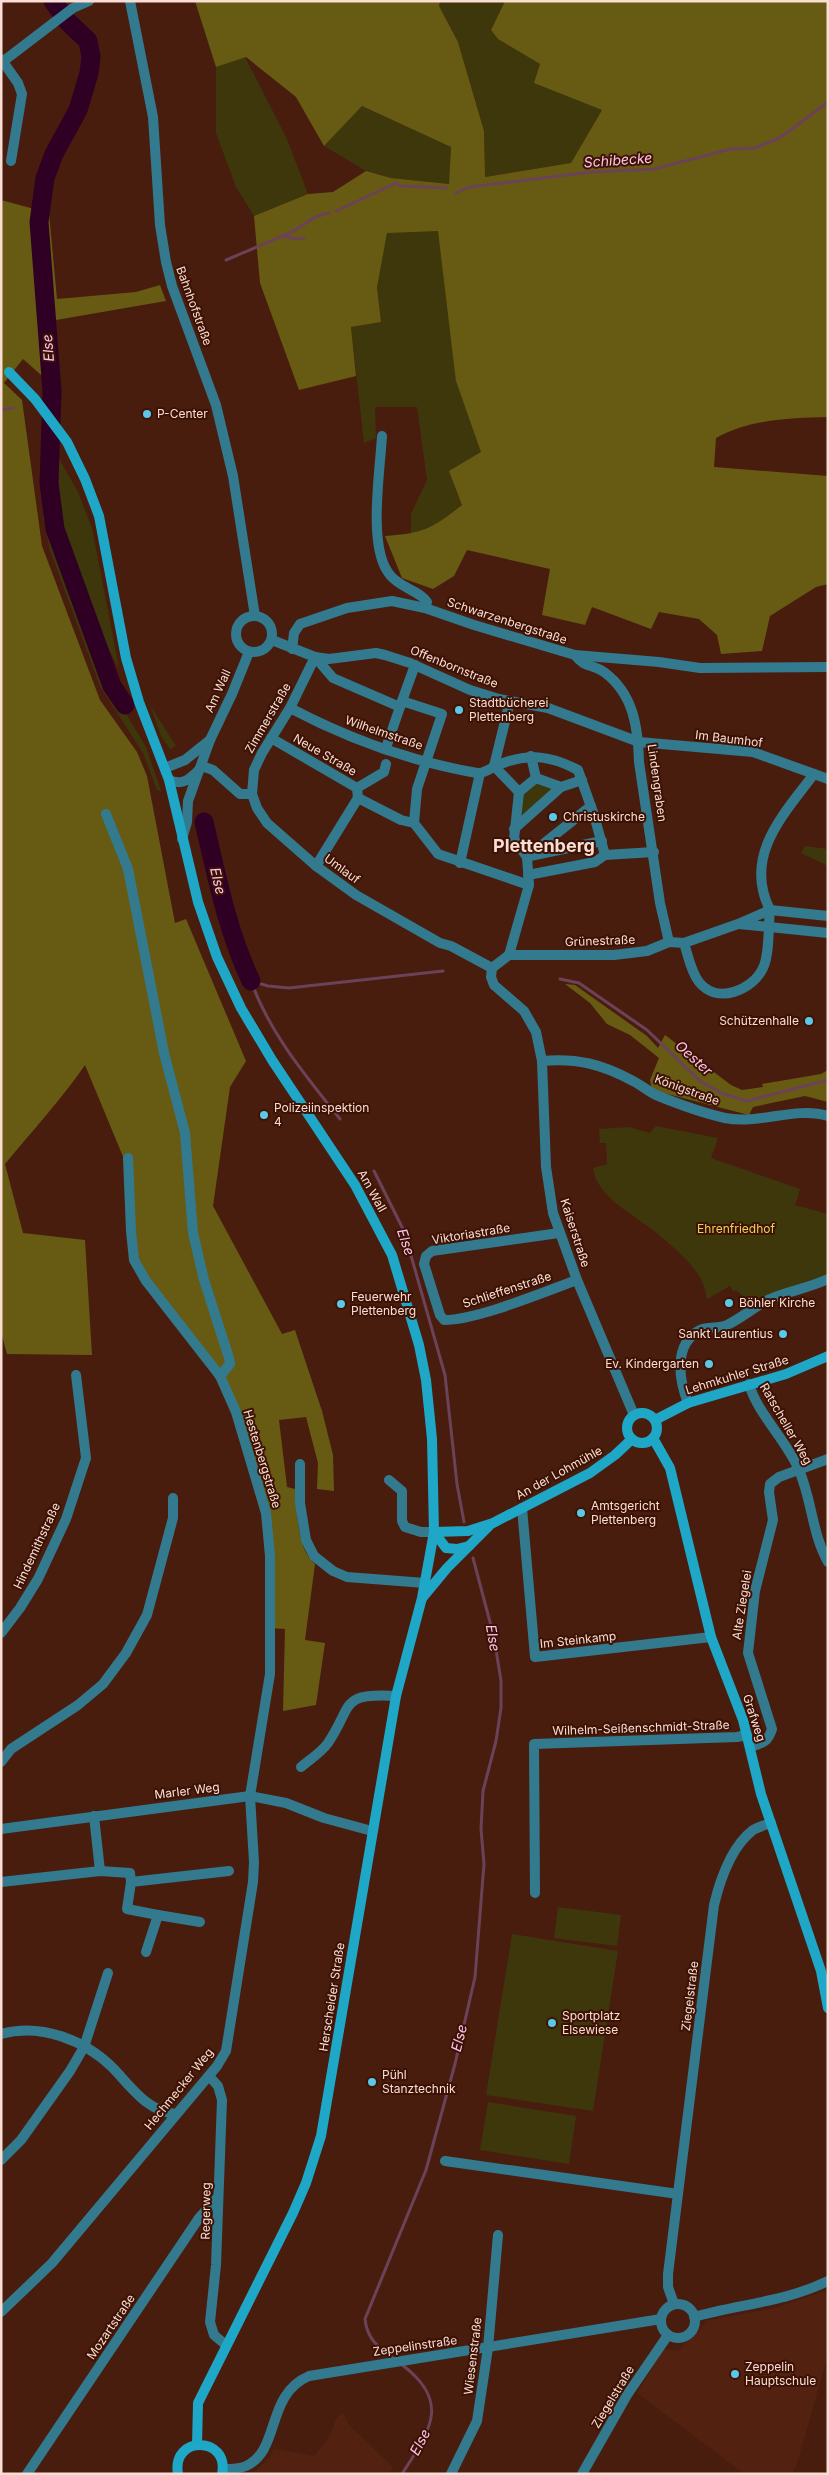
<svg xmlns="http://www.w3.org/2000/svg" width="829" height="2475" font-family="Inter,sans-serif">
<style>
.built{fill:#53210f}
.green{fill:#3e370b}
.forest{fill:#675b13}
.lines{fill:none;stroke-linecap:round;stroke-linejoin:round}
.stream{stroke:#6c4258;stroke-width:3}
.river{stroke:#2f0024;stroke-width:19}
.street{stroke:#337a8f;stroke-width:10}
.secondary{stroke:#1ea7c7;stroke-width:10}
.poi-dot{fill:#5bc8e7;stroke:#3c1204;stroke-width:2}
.labels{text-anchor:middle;stroke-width:4;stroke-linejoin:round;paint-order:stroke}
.street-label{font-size:12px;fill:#faddd3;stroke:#3c1204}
.poi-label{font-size:12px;fill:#faddd3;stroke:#3c1204;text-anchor:start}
.park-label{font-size:12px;fill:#e9d45b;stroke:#3c1204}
.water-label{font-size:14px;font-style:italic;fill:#ffc3eb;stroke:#3c1204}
.district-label{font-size:18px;font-weight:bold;fill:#faddd3;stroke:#3c1204}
</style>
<rect width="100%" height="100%" fill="#481d0e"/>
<!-- built -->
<g class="built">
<polygon points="825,2291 828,2298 828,2355 796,2467 791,2474 744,2474 637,2393 664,2349 678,2351 705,2324 705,2321 775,2308"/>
<polygon points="343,2412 349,2425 393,2467 389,2474 252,2474 270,2457 274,2449 314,2456 330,2436 336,2419"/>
</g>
<!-- green -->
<g class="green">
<polygon points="440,1 505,1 491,30 498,39 540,64 535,83 602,110 571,163 485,177 484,131 458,42 439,6"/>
<polygon points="245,57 287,139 308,194 254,216 236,187 216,133 216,67"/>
<polygon points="362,106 451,147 449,184 391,178 366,171 324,146"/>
<polygon points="438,230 446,287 481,453 462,505 432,528 411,534 411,514 427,480 417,407 375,407 376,438 364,443 351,327 381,322 377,286 387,232"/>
<polygon points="53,448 78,492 92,528 119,668 90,615 64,537"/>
<polygon points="43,517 45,517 49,534 96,664 146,747 161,791 157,790 143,753 100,686 50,550"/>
<polygon points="150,705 176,746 170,749 161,736"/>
<polygon points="536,778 561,787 514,829 519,792"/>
<polygon points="805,846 828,849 828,866 801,853"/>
<path d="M656 1126 718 1138 711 1158 800 1189 795 1205 828 1214V1268L824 1278 747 1309 744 1297 736 1290 733 1291 730 1286 707 1299C705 1289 703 1281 697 1273 688 1259 672 1246 659 1235 639 1217 596 1198 593 1168L607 1164 606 1143H600L599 1129 629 1127 650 1133Z"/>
<polygon points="558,1907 621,1915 617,1946 554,1938"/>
<polygon points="512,1934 618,1951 593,2111 486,2095"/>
<polygon points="488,2102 576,2116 569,2164 480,2150"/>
</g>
<!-- forest -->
<g class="forest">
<path d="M195 1H440L439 6 458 42 484 131 485 177 571 163 602 110 534 83 540 64 498 39 491 30 505 1H828V417C790 418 750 419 716 438L714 467 828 476V584L816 587 770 616 762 651 721 654 717 635 699 619 659 612 651 629 592 607 585 625 542 615 550 569 467 550 454 576 433 589 402 578 385 536C425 533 431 529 462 505L449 471 481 452 456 381 438 231 387 233 377 287 381 322 351 327 356 376 299 390 260 283 254 216 308 194 333 192 366 171 391 178 449 184 451 147 362 106 324 146 296 97 246 57 216 67Z"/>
<path d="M1 200 49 213 57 299 136 292 160 285 166 301 56 320 57 389 23 359 4 383 22 400 42 546 100 700 137 752 147 776 175 923 186 919 246 1061 230 1087 213 1206 282 1334 295 1330 322 1411 333 1455 334 1491 317 1489 318 1463 306 1417 279 1420 287 1487 295 1489C298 1511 296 1548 315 1564L305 1640 325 1643 316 1705 283 1711 285 1629 269 1628 266 1513 220 1376 134 1260 129 1171 85 1065C61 1100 32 1131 5 1164L23 1233 85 1240 92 1355 7 1354 1 1332Z"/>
<polygon points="565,984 575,985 647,1036 658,1048 665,1035 731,1085 742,1090 763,1087 762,1084 821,1074 828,1070 828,1102 805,1096 753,1107 749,1115 652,1090 650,1080 659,1058 630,1035 607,1024 590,1003"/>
</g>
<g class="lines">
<!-- stream -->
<g class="stream">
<polyline points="456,193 469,187 591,172 654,169 731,149 755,148 781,137 828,102"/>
<polyline points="336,211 396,183 400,186 446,188"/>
<polyline points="283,236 296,239 304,238"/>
<polyline points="226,260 292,232 315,217 329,213"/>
<polyline points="1,410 13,408"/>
<polyline points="560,979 579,983 647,1030 700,1081 723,1094 747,1101 828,1080"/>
<polyline points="251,981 268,986 289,988 443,971"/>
<path d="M251 981C270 1034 306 1076 340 1119"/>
<polyline points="374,1171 404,1231 445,1375 457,1484 464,1522"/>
<path d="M394 2359C378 2347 367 2339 365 2319L426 2170 455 2064 475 1977 484 1864 481 1829 483 1791 496 1741 501 1708V1681L494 1637 473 1558"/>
<path d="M401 2364C452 2402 430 2430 402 2474"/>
</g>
<!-- river -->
<g class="river">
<polyline points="53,1 67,21 88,41 91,57 89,73 78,110 54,154 45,178 39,222 52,391 49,483 55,529 112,686 125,705"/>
<path d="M204 822C217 877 227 930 251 981"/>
</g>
<!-- street -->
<g class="street">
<polyline points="130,1 153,117 160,225 166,262 172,286 216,405 233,476 255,616"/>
<polyline points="1,59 18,83 22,94 11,161"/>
<polyline points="1,63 73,8 89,1"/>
<path d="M382 436C380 471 369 539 386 569 396 588 420 590 427 602L425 608"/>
<circle cx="254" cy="634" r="18"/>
<polyline points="272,640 315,657 329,659 376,653 385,655 410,663 470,690 499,699 548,708 639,742 753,752 828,779"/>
<polyline points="292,649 294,633 300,624 347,608 392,601 425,608 474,625 575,655 659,662 700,668 828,667"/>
<path d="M575 655C584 668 593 664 604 672 634 694 638 728 639 762L660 903 669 942"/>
<polyline points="315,657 290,708 262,753 254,770 252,794 257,808 267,823 316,866 356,895 440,943 451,946 492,968"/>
<polyline points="315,657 333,678 400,707"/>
<polyline points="402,701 415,665"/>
<path d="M290 708C347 738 413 762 477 773 484 774 492 767 498 765 527 753 550 755 578 770L594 815 605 855"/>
<polyline points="271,738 357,788 358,798"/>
<polyline points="386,748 402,701 442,714 417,789 414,823 438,854 529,885"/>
<polyline points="531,756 536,778"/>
<polyline points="202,766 213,770 240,794 252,794"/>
<polyline points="494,766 510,701"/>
<polyline points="494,766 519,792"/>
<polyline points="165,768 185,760 210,740"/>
<path d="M169 780C183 786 190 779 200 769"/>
<polyline points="357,788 384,772 386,764"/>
<polyline points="358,798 401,820 414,823"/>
<polyline points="106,814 128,869 164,1053 185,1133 193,1233 204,1280 229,1358 230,1364 220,1376"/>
<polyline points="514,829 561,787"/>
<polyline points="182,839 187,822 188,801 210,740 232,694 249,652"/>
<polyline points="530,856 602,841"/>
<polyline points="527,857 514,839 519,792 536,778 561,787 582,780"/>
<polyline points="527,857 591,806"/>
<polyline points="460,863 480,773"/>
<polyline points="316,866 358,798"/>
<polyline points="528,875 595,862 605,855 654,852"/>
<path d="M770 910C743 856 783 815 814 774"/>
<polyline points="739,924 828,933"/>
<path d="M684 943C688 955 691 972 699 982 717 1005 753 990 763 968 770 954 768 925 770 910"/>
<polyline points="509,955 529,885 527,857"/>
<polyline points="492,968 491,977 494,985 524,1011 536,1032 542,1061 546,1167 553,1213 577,1280 634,1415"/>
<polyline points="492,968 509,955 614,955 647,951 669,942 684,943 738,924 770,910 828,916"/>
<path d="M542 1061C577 1058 602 1064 633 1081 641 1085 648 1091 656 1095 678 1104 703 1113 725 1118 759 1125 795 1106 828 1116"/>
<path d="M559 1233 432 1251 426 1256 424 1264 440 1315 444 1320C477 1320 544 1292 577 1280"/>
<path d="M749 1384C757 1413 787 1441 799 1470 812 1500 812 1534 828 1562"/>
<path d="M688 1403C679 1380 673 1344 700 1330 709 1326 718 1329 727 1325 742 1318 755 1306 770 1299 789 1291 809 1288 828 1279"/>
<polyline points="300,1464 300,1503 306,1540 314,1556 333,1571 347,1577 425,1583"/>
<polyline points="389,1480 402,1491 402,1521 405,1527 421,1532 434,1532"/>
<polyline points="522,1508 535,1657 711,1637"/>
<polyline points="1,1633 20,1608 38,1579 66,1519 86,1458 76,1375"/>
<path d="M750 1747C763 1743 768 1742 772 1729L748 1653 755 1591 773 1520 769 1492 770 1484 779 1477 828 1459"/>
<polyline points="1,1762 11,1749 78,1705 103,1684 126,1653 147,1615 173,1518 173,1498"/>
<path d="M301 1767C310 1759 321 1753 328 1743 354 1704 339 1693 396 1696"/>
<polyline points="94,1816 100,1871"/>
<polyline points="1,1829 250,1796 286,1803 324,1818 372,1831"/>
<polyline points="1,1882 100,1871 130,1873 131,1882"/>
<polyline points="535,1893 534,1744 737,1737 747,1735"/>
<polyline points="158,1915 127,1909 131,1882 229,1871"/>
<polyline points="146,1952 158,1915 200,1922"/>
<path d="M1 2034C41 2023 85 2040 113 2068 132 2088 147 2111 176 2114"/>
<polyline points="209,2076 218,2086 222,2100 216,2265 210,2322 214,2335 226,2345"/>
<polyline points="1,2160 21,2140 70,2071 84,2047 108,1973"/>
<polyline points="445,2161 678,2194"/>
<circle cx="678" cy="2321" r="17"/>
<path d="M674 2304 668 2287V2274L714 1905C720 1880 731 1847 753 1830 758 1827 765 1825 771 1823"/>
<polyline points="1,2312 52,2263 217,2066 226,2051 253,1882 254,1862 250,1796 270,1674 270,1556 266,1513 236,1412 220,1376 146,1281 134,1260 131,1231 128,1158"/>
<path d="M694 2317C740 2304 785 2302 828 2281"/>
<path d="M223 2469C230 2469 239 2469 246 2466 281 2450 265 2395 309 2376L661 2319"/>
<polyline points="27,2474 199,2218 218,2197"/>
<polyline points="451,2474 477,2421 488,2348 498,2235"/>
<polyline points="582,2474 627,2395 668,2335"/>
</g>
<!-- secondary -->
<g class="secondary">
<polyline points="9,372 35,399 67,442 85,479 99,516 126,658 139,702 169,780 198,902 217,957 241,1008 272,1060 355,1185 392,1255 419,1345 426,1380 432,1439 434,1532 422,1598 396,1696 321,2136 306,2183 293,2213 198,2403 197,2445"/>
<circle cx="642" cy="1428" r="15"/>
<polyline points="655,1420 688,1403 786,1374 828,1356"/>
<polyline points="653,1438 670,1468 711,1637 743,1720 761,1794 821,1971 828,2008"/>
<polyline points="434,1532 468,1531 493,1523 590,1473 615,1455 632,1439"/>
<polyline points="434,1532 446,1548 457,1549 469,1546"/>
<polyline points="423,1597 447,1568 490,1525"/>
<path d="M178 2474C171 2435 230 2436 222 2474"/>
</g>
</g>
<!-- markers -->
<g class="poi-dot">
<circle cx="147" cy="414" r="5"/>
<circle cx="459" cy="710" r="5"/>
<circle cx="553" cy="817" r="5"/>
<circle cx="809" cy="1021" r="5"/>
<circle cx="264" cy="1115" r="5"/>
<circle cx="729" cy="1303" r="5"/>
<circle cx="341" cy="1304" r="5"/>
<circle cx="783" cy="1334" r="5"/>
<circle cx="709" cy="1364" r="5"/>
<circle cx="581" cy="1513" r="5"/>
<circle cx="552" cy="2023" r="5"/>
<circle cx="372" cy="2082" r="5"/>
<circle cx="735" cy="2374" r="5"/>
</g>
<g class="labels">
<!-- street labels -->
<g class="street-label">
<text transform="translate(194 306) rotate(70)" y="4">Bahnhofstraße</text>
<text transform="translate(507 621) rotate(18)" y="4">Schwarzenbergstraße</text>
<text transform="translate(454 667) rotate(22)" y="4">Offenbornstraße</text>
<text transform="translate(218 691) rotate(-66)" y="4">Am Wall</text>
<text transform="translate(268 718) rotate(-60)" y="4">Zimmerstraße</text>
<text transform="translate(384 733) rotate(19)" y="4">Wilhelmstraße</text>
<text transform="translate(729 739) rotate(7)" y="4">Im Baumhof</text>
<text transform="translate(325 755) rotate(30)" y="4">Neue Straße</text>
<text transform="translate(657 783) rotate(82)" y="4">Lindengraben</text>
<text transform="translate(342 869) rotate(36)" y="4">Umlauf</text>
<text transform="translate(600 941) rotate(-2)" y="4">Grünestraße</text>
<text transform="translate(687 1090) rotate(20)" y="4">Königstraße</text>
<text transform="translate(372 1191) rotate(61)" y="4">Am Wall</text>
<text transform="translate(575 1233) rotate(72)" y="4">Kaiserstraße</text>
<text transform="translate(471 1234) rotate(-9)" y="4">Viktoriastraße</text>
<text transform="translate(507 1290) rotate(-18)" y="4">Schlieffenstraße</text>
<text transform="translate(737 1375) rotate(-17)" y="4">Lehmkuhler Straße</text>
<text transform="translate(786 1424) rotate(60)" y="4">Ratscheller Weg</text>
<text transform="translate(262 1459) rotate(73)" y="4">Hestenbergstraße</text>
<text transform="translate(559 1473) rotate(-29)" y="4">An der Lohmühle</text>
<text transform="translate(37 1546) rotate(-65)" y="4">Hindemithstraße</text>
<text transform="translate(742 1605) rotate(-81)" y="4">Alte Ziegelei</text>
<text transform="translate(578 1640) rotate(-6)" y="4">Im Steinkamp</text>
<text transform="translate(754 1718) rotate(72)" y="4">Grafweg</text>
<text transform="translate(641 1728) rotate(-2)" y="4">Wilhelm-Seißenschmidt-Straße</text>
<text transform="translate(187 1791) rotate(-7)" y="4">Marler Weg</text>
<text transform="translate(690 1996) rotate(-83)" y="4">Ziegelstraße</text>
<text transform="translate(332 1997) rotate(-81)" y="4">Herscheider Straße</text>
<text transform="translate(179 2089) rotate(-51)" y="4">Hechmecker Weg</text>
<text transform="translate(206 2211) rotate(-89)" y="4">Regerweg</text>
<text transform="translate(111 2327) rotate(-56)" y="4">Mozartstraße</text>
<text transform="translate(415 2346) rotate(-8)" y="4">Zeppelinstraße</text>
<text transform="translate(473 2356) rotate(-83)" y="4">Wiesenstraße</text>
<text transform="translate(613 2397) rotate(-59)" y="4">Ziegelstraße</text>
</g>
<!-- poi labels -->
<g class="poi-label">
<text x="157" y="418">P-Center</text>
<text x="469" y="707">Stadtbücherei<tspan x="469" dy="14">Plettenberg</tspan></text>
<text x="563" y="821">Christuskirche</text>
<text x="799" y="1025" text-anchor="end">Schützenhalle</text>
<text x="274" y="1112">Polizeiinspektion<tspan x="274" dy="14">4</tspan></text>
<text x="351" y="1301">Feuerwehr<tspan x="351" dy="14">Plettenberg</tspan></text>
<text x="739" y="1307">Böhler Kirche</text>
<text x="773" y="1338" text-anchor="end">Sankt Laurentius</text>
<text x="699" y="1368" text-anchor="end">Ev. Kindergarten</text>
<text x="591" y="1510">Amtsgericht<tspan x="591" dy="14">Plettenberg</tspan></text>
<text x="562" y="2020">Sportplatz<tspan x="562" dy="14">Elsewiese</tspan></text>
<text x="382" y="2079">Pühl<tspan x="382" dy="14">Stanztechnik</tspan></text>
<text x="745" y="2371">Zeppelin<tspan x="745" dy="14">Hauptschule</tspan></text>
</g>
<!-- park labels -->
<g class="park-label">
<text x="736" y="1233">Ehrenfriedhof</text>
</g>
<!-- water labels -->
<g class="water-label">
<text transform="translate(618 160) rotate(-4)" y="5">Schibecke</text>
<text transform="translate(48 348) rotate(-94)" y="5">Else</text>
<text transform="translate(218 881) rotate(77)" y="5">Else</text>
<text transform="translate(694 1058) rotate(42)" y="5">Oester</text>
<text transform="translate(406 1242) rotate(71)" y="5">Else</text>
<text transform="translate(493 1638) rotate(80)" y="5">Else</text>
<text transform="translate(459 2038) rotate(-76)" y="5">Else</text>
<text transform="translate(420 2442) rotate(-62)" y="5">Else</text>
</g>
<!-- district labels -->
<g class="district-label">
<text x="544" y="852">Plettenberg</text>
</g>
</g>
<!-- border -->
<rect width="829" height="2475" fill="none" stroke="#faddd3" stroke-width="5"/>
</svg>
